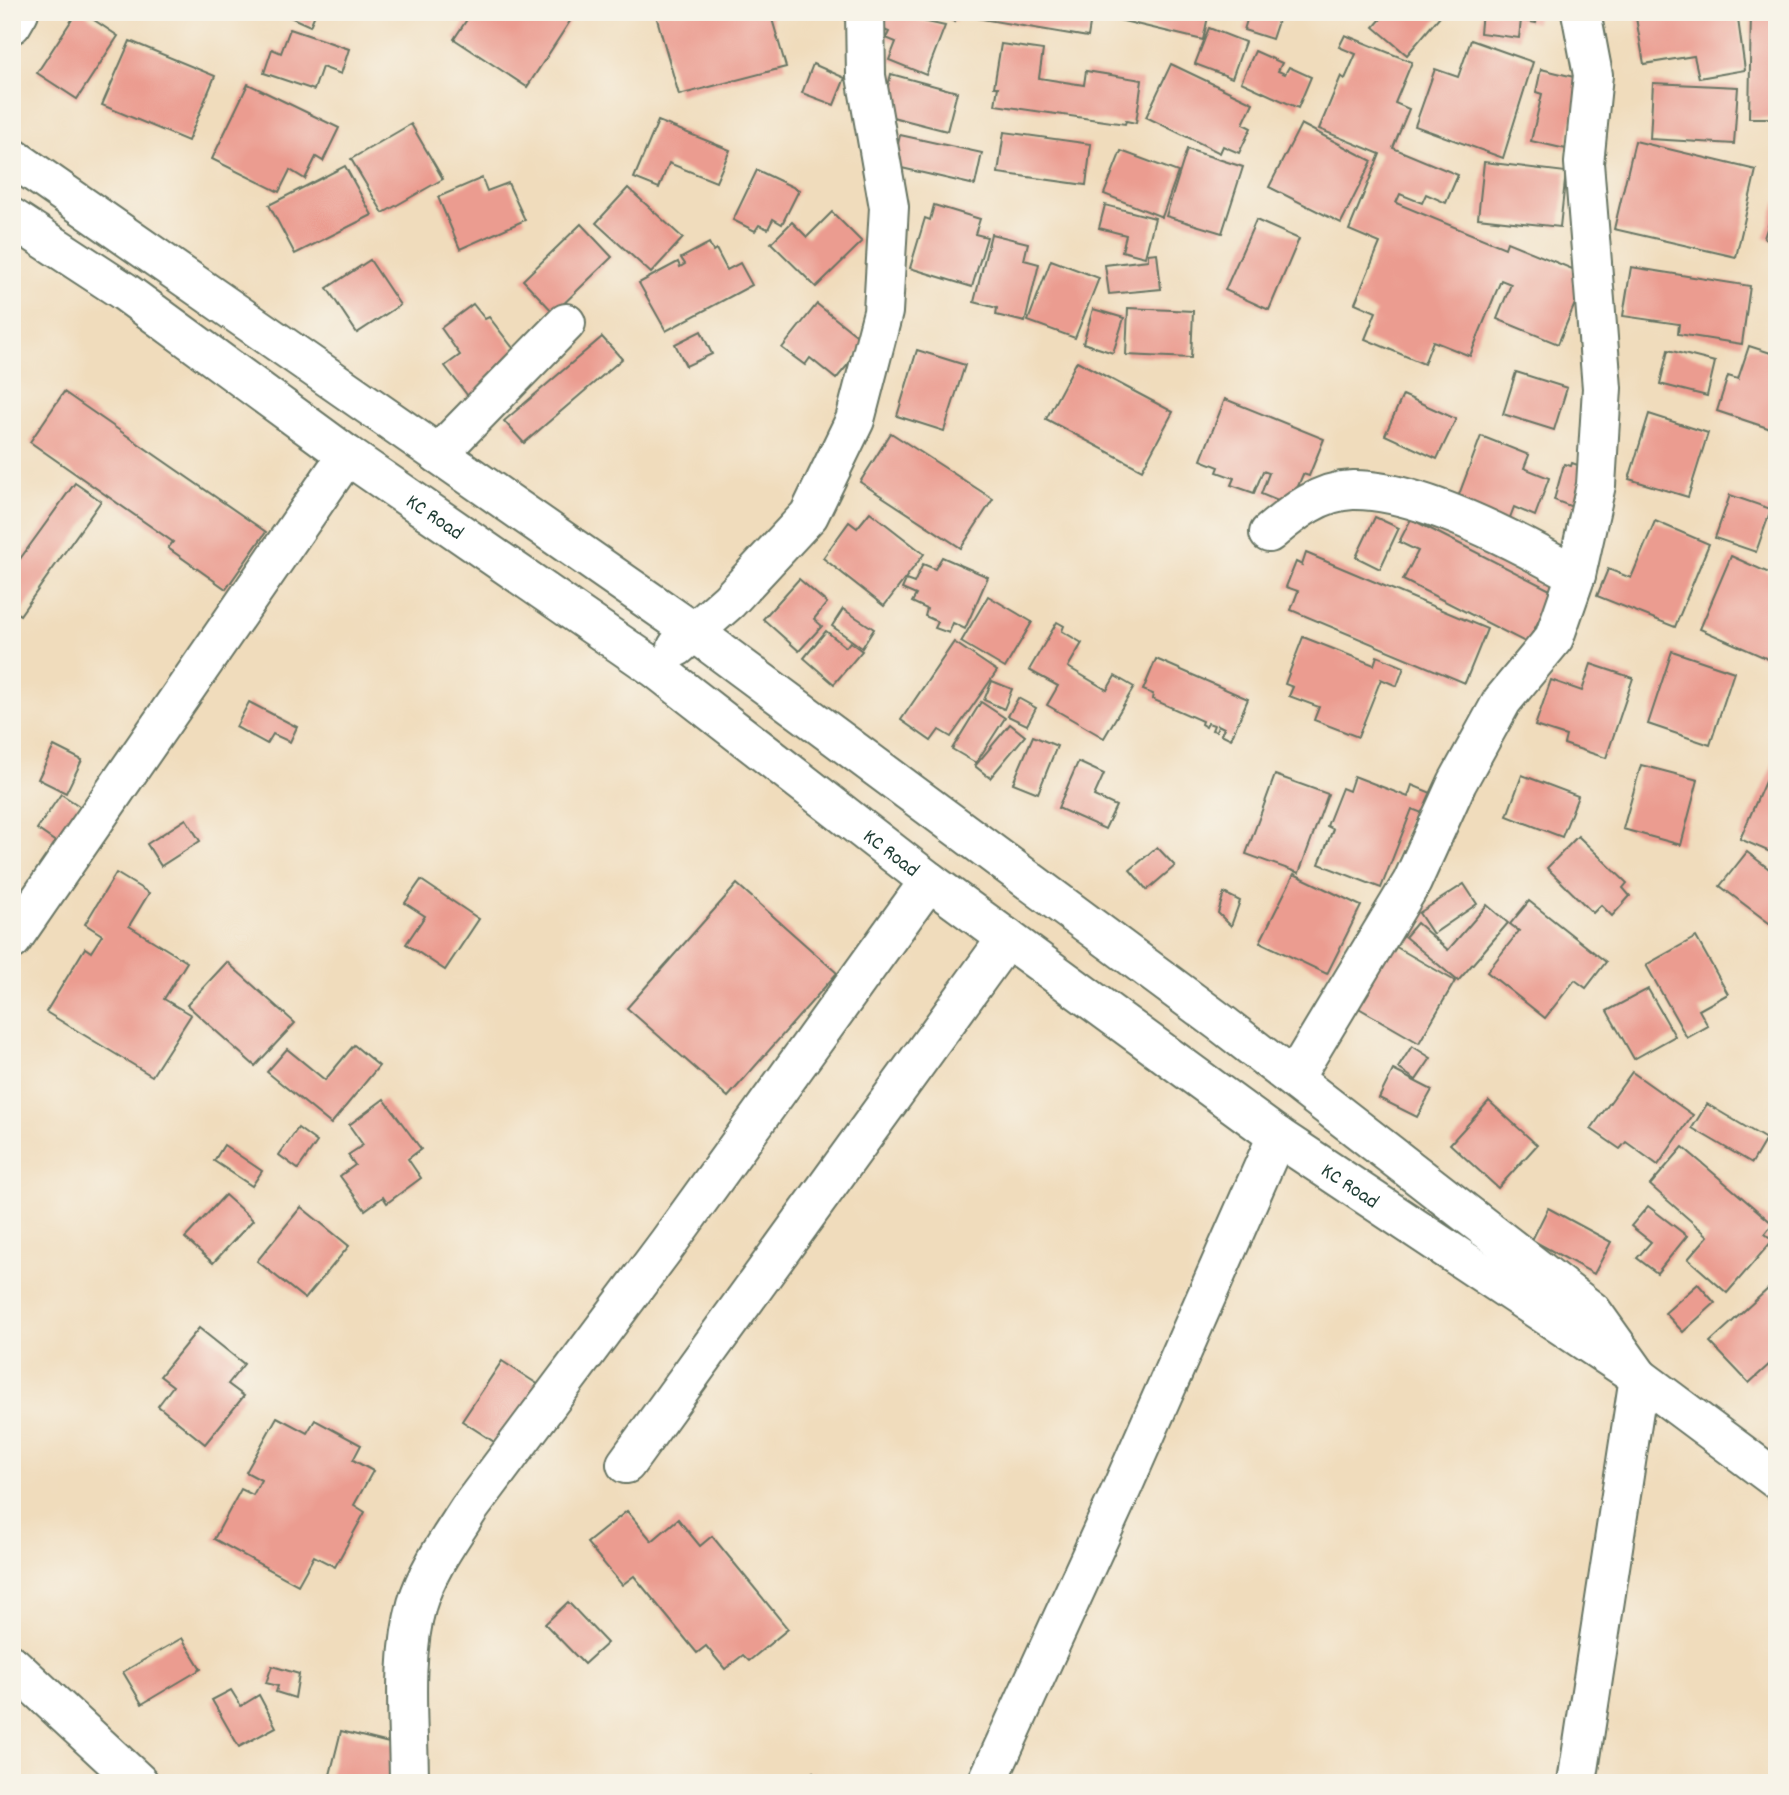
<svg xmlns="http://www.w3.org/2000/svg" width="1789" height="1795" font-family="Dekko,sans-serif">
<style>
.building{fill:#eb9c90}
.lines{fill:none;stroke-linecap:round;stroke-linejoin:round}
.street-casing{stroke:#687564;stroke-width:42}
.street{stroke:#fff;stroke-width:38}
.labels{text-anchor:middle;stroke-width:7;stroke-linejoin:round;paint-order:stroke}
.street-label{font-size:21px;fill:#1f3d34;stroke:#f7f3e8}
</style>
<rect width="100%" height="100%" fill="#f7f3e8"/>
<filter id="ink" filterUnits="userSpaceOnUse"><feTurbulence type="fractalNoise" baseFrequency=".0143" numOctaves="2"/><feDisplacementMap in="SourceGraphic" scale="14" xChannelSelector="R" yChannelSelector="G"/><feConvolveMatrix kernelMatrix="1 2 1 2 8 2 1 2 1" color-interpolation-filters="sRGB"/></filter>
<filter id="wash" filterUnits="userSpaceOnUse"><feTurbulence type="fractalNoise" baseFrequency=".00686" numOctaves="4" result="noise"/><feDisplacementMap in="SourceGraphic" scale="28" xChannelSelector="R" yChannelSelector="G"/><feGaussianBlur stdDeviation="1.57" result="paint"/><feColorMatrix in="noise" values="0 0 0 0 0 0 0 0 0 0 0 0 0 0 0 0 0 1.4 0 .05"/><feComposite in="paint" operator="in"/></filter>
<g filter="url(#wash)">
<rect width="100%" height="100%" fill="#f0dcbc"/>
<g id="blocks">
<!-- building -->
<g class="building">
<polygon points="77,12 82,12 118,36 77,99 37,73"/>
<polygon points="279,12 316,12 310,26"/>
<polygon points="472,12 495,12 504,18 507,12 576,12 527,87 454,39"/>
<polygon points="655,12 770,12 786,67 679,95"/>
<polygon points="894,12 913,12 916,13 914,19 945,26 926,75 889,60 896,42 886,38 889,32 882,29 886,17 892,19"/>
<polygon points="935,12 959,12 955,22"/>
<polygon points="977,12 1092,12 1088,37 976,18"/>
<polygon points="1121,12 1209,12 1203,40 1119,20"/>
<polygon points="1223,12 1281,12 1272,39 1244,30 1247,20"/>
<polygon points="1387,12 1395,16 1398,12 1435,12 1440,16 1407,55 1374,27"/>
<polygon points="1482,12 1538,12 1536,23 1521,20 1519,38 1480,33"/>
<polygon points="1635,12 1737,12 1745,70 1699,78 1694,56 1644,64"/>
<polygon points="1751,12 1777,12 1777,118 1749,118"/>
<polygon points="1209,28 1245,42 1232,78 1195,64"/>
<polygon points="290,29 349,49 341,74 322,67 314,90 264,73 272,49 281,53"/>
<polygon points="1345,35 1412,62 1395,103 1409,109 1393,148 1458,175 1446,203 1426,194 1422,203 1400,194 1396,203 1505,248 1507,242 1587,275 1558,344 1497,319 1511,284 1501,280 1470,356 1433,341 1424,364 1365,339 1376,312 1355,303 1380,243 1349,230 1380,154 1319,129 1341,76 1345,79 1356,54 1339,47"/>
<polygon points="1471,40 1533,62 1503,158 1415,126 1435,69 1458,77"/>
<polygon points="130,41 215,76 188,141 102,105"/>
<polygon points="1001,44 1043,50 1039,78 1084,85 1086,71 1142,80 1136,123 1126,121 1125,124 995,105 998,87 994,87"/>
<polygon points="1255,51 1282,63 1278,71 1285,74 1289,67 1311,77 1298,108 1241,82"/>
<polygon points="813,64 845,78 834,105 802,93"/>
<polygon points="1171,64 1253,103 1243,124 1251,128 1239,153 1223,146 1220,153 1146,117"/>
<polygon points="1541,69 1582,79 1566,149 1531,141 1542,94 1536,92"/>
<polygon points="891,74 957,92 947,131 881,114"/>
<polygon points="1653,83 1738,87 1734,144 1650,139"/>
<polygon points="248,84 339,128 323,161 316,157 305,179 290,170 279,192 212,159"/>
<polygon points="658,121 730,150 716,182 669,163 659,188 634,178"/>
<polygon points="411,124 443,179 383,213 351,159"/>
<polygon points="1301,124 1372,161 1341,223 1269,187"/>
<polygon points="1004,132 1091,144 1086,185 998,173"/>
<polygon points="900,135 982,153 975,185 893,166"/>
<polygon points="1635,141 1756,170 1736,257 1614,229"/>
<polygon points="1187,149 1243,167 1222,233 1166,216"/>
<polygon points="1121,151 1178,172 1162,217 1104,194"/>
<polygon points="1484,162 1566,172 1560,227 1478,218"/>
<polygon points="345,166 372,215 295,254 269,205"/>
<polygon points="757,170 799,190 782,224 773,219 768,229 759,225 755,231 733,220"/>
<polygon points="482,178 487,191 508,183 525,220 460,249 438,197"/>
<polygon points="628,188 683,238 651,273 596,223"/>
<polygon points="1776,202 1777,202 1777,243 1764,238"/>
<polygon points="934,205 980,219 975,234 987,237 972,287 910,268 925,218 930,220"/>
<polygon points="1105,205 1155,218 1145,257 1122,251 1126,235 1099,228"/>
<polygon points="832,212 862,242 816,287 771,243 792,222 807,237"/>
<polygon points="1256,220 1299,239 1269,310 1225,290"/>
<polygon points="581,224 612,257 554,313 523,280"/>
<polygon points="991,234 1028,243 1024,260 1039,264 1025,322 996,315 997,308 974,302"/>
<polygon points="709,243 713,251 716,249 727,270 740,263 752,285 666,331 639,283 678,262 680,267 685,264 681,258"/>
<polygon points="1157,253 1161,289 1109,294 1105,265 1148,260 1148,254"/>
<polygon points="370,260 400,305 357,333 327,288"/>
<polygon points="1051,260 1099,278 1075,338 1028,321"/>
<polygon points="1631,267 1750,286 1742,344 1678,334 1679,324 1623,316"/>
<polygon points="473,304 485,319 489,317 523,361 471,400 445,366 460,355 441,328"/>
<polygon points="817,304 866,343 836,379 810,358 805,365 782,348"/>
<polygon points="1128,308 1193,311 1191,358 1126,355"/>
<polygon points="1093,309 1124,318 1113,353 1083,343"/>
<polygon points="701,331 712,354 686,366 675,344"/>
<polygon points="602,337 622,359 524,443 504,421"/>
<polygon points="1749,346 1777,355 1777,431 1717,411 1728,376 1738,379"/>
<polygon points="917,350 965,365 944,431 897,416"/>
<polygon points="1668,350 1715,362 1707,396 1660,384"/>
<polygon points="1077,361 1173,412 1142,470 1046,419"/>
<polygon points="1516,372 1567,388 1554,430 1503,414"/>
<polygon points="64,392 266,532 226,589 168,548 173,542 30,442"/>
<polygon points="1403,395 1456,419 1437,459 1385,435"/>
<polygon points="1225,399 1324,439 1309,476 1303,474 1290,506 1261,494 1269,473 1263,471 1254,493 1231,485 1234,478 1217,472 1219,467 1201,460"/>
<polygon points="1649,414 1708,433 1688,497 1629,479"/>
<polygon points="891,433 993,499 961,548 860,482"/>
<polygon points="1481,436 1529,455 1524,468 1549,478 1535,516 1514,507 1506,528 1454,508"/>
<polygon points="1572,463 1589,469 1575,508 1554,500 1564,464 1571,466"/>
<polygon points="75,483 101,501 20,615 12,609 12,570"/>
<polygon points="1730,495 1771,509 1756,552 1715,538"/>
<polygon points="870,512 924,554 884,606 823,558 849,522 857,528"/>
<polygon points="1375,517 1399,528 1380,569 1356,557"/>
<polygon points="1411,519 1554,592 1527,643 1403,580 1418,551 1399,542"/>
<polygon points="1655,521 1709,544 1675,627 1597,596 1608,569 1631,578"/>
<polygon points="1306,553 1487,629 1465,683 1291,610 1298,591 1286,587 1296,562 1302,565"/>
<polygon points="1731,556 1771,574 1777,559 1777,663 1700,629"/>
<polygon points="942,557 988,577 965,629 953,623 949,633 935,628 938,622 925,616 927,609 912,602 916,595 902,589 906,580 914,583 923,564 935,569"/>
<polygon points="799,579 827,603 814,619 822,626 799,651 763,619"/>
<polygon points="988,596 1032,622 1005,668 961,642"/>
<polygon points="843,609 874,629 862,648 832,626"/>
<polygon points="1057,622 1064,626 1062,631 1082,643 1068,667 1107,690 1115,676 1134,687 1104,738 1047,705 1058,686 1029,670"/>
<polygon points="826,631 846,647 850,642 862,651 834,684 804,658"/>
<polygon points="1303,637 1374,665 1377,656 1404,667 1397,686 1381,679 1358,737 1314,720 1319,707 1289,696 1293,687 1285,684"/>
<polygon points="954,642 997,671 951,737 939,730 931,741 901,720"/>
<polygon points="1672,651 1734,672 1710,745 1648,724"/>
<polygon points="1156,659 1248,699 1231,739 1221,734 1224,728 1218,725 1216,731 1212,730 1214,725 1208,723 1206,727 1201,724 1202,721 1152,699 1153,694 1143,690"/>
<polygon points="1591,664 1633,678 1606,758 1564,744 1566,736 1535,726 1551,680 1582,691"/>
<polygon points="992,681 1012,689 1004,709 984,700"/>
<polygon points="1018,698 1036,708 1027,725 1008,716"/>
<polygon points="249,702 297,727 290,742 273,734 267,744 236,727"/>
<polygon points="981,702 1005,718 976,763 952,749"/>
<polygon points="1010,724 1025,736 990,778 975,766"/>
<polygon points="1033,736 1057,746 1038,793 1013,783"/>
<polygon points="54,746 82,760 66,793 38,779"/>
<polygon points="1777,754 1777,855 1740,839"/>
<polygon points="1078,762 1104,774 1094,796 1116,806 1105,829 1058,808"/>
<polygon points="1641,765 1698,780 1681,845 1623,829"/>
<polygon points="1275,775 1328,794 1299,873 1246,854"/>
<polygon points="1522,775 1578,796 1562,837 1507,816"/>
<polygon points="1354,776 1408,797 1412,785 1448,800 1440,820 1412,809 1381,888 1319,864 1333,829 1327,826 1342,788 1349,791"/>
<polygon points="61,794 87,811 63,847 37,829"/>
<polygon points="186,819 200,841 161,866 147,844"/>
<polygon points="1578,836 1627,883 1623,888 1630,896 1612,916 1601,905 1593,913 1547,868"/>
<polygon points="1157,847 1175,866 1147,890 1130,870"/>
<polygon points="1747,852 1777,875 1777,929 1720,886"/>
<polygon points="116,873 149,893 129,926 187,962 164,999 191,1015 152,1076 46,1012 85,948 91,952 102,935 85,924"/>
<polygon points="1294,874 1361,906 1327,974 1260,942"/>
<polygon points="421,880 479,919 445,970 406,944 425,916 405,903"/>
<polygon points="737,884 837,973 728,1097 627,1008"/>
<polygon points="1464,884 1477,904 1433,934 1419,913"/>
<polygon points="1224,893 1240,901 1231,926 1218,913"/>
<polygon points="1529,901 1606,962 1586,988 1575,980 1545,1018 1487,972 1519,931 1510,924"/>
<polygon points="1487,905 1508,923 1458,981 1405,937 1417,923 1448,950"/>
<polygon points="1696,937 1728,994 1699,1010 1708,1026 1687,1038 1646,965"/>
<polygon points="1386,941 1455,981 1419,1043 1350,1003"/>
<polygon points="227,962 295,1023 255,1066 187,1005"/>
<polygon points="1648,989 1675,1036 1634,1059 1607,1011"/>
<polygon points="354,1045 379,1066 331,1124 267,1072 287,1049 325,1080"/>
<polygon points="1412,1046 1431,1058 1416,1080 1398,1068"/>
<polygon points="1393,1070 1432,1090 1417,1117 1379,1098"/>
<polygon points="1632,1072 1693,1115 1658,1165 1626,1142 1620,1149 1591,1129"/>
<polygon points="384,1099 421,1149 408,1159 421,1178 387,1203 383,1197 365,1210 340,1176 355,1165 348,1155 363,1145 349,1125"/>
<polygon points="1489,1101 1537,1145 1498,1188 1450,1144"/>
<polygon points="1707,1104 1766,1139 1752,1163 1692,1128"/>
<polygon points="298,1128 317,1142 298,1169 279,1155"/>
<polygon points="224,1145 262,1171 252,1186 214,1161"/>
<polygon points="1683,1147 1773,1224 1765,1234 1773,1240 1727,1293 1688,1259 1708,1236 1650,1185"/>
<polygon points="225,1195 253,1220 213,1263 185,1238"/>
<polygon points="1648,1206 1687,1236 1657,1273 1637,1258 1651,1242 1631,1226"/>
<polygon points="301,1207 349,1246 305,1299 257,1261"/>
<polygon points="1548,1208 1611,1242 1594,1274 1532,1240"/>
<polygon points="1698,1284 1715,1303 1683,1332 1665,1313"/>
<polygon points="1768,1289 1777,1298 1777,1368 1772,1362 1749,1383 1710,1342"/>
<polygon points="199,1328 244,1364 228,1384 244,1396 205,1444 158,1406 173,1386 160,1376"/>
<polygon points="502,1361 539,1385 499,1445 462,1421"/>
<polygon points="277,1417 307,1433 315,1420 361,1445 353,1460 373,1471 354,1505 365,1512 335,1567 314,1556 298,1585 214,1539 241,1489 253,1495 261,1480 246,1472"/>
<polygon points="627,1511 652,1541 678,1519 700,1546 712,1536 788,1629 749,1661 743,1655 725,1669 706,1646 697,1653 634,1576 622,1585 587,1543"/>
<polygon points="568,1602 607,1643 584,1664 545,1624"/>
<polygon points="182,1638 201,1669 142,1704 123,1672"/>
<polygon points="272,1666 299,1674 295,1698 276,1692 278,1686 266,1683"/>
<polygon points="231,1690 241,1706 259,1695 276,1727 239,1747 212,1700"/>
<polygon points="341,1731 397,1745 388,1783 328,1783"/>
<polygon points="813,1772 822,1783 800,1783"/>
</g>
</g>
</g>
<g filter="url(#ink)">
<use href="#blocks" fill-opacity="0" stroke="#687564" stroke-width="2"/>
<g class="lines">
<!-- street casing -->
<g class="street-casing">
<g id="street">
<polyline points="12,24 19,12"/>
<polyline points="12,157 694,632 1221,1023 1592,1311 1639,1377 1577,1783"/>
<path id="s1" d="M12 218 125 292 347 455 655 668 929 881 1277 1136 1639 1377 1777 1480"/>
<polyline points="438,454 566,323"/>
<path d="M1269 533C1293 513 1319 491 1353 490 1418 489 1520 543 1576 575"/>
<polyline points="677,647 729,601 809,515 855,420 883,312 889,207 866,76 865,12"/>
<polyline points="12,940 347,455"/>
<polyline points="1294,1078 1412,882 1457,783 1502,701 1554,638 1576,575 1596,485 1602,388 1584,163 1593,75 1581,12"/>
<polyline points="626,1464 1007,938"/>
<polyline points="12,1665 139,1783"/>
<path d="M409 1783C409 1726 401 1660 417 1604 427 1570 450 1539 469 1509L668 1243 929 881"/>
<polyline points="987,1783 1122,1488 1277,1136"/>
</g>
</g>
<!-- street -->
<use href="#street" class="street"/>
</g>
</g>
<g class="labels">
<!-- street labels -->
<g class="street-label">
<text dy="7" stroke="none"><textPath href="#s1" startOffset="518">KC Road</textPath></text>
<text dy="7" stroke="none"><textPath href="#s1" startOffset="1085">KC Road</textPath></text>
<text dy="7" stroke="none"><textPath href="#s1" startOffset="1652">KC Road</textPath></text>
</g>
</g>
<!-- margin -->
<rect width="1789" height="1795" fill="none" stroke="#f7f3e8" stroke-width="42"/>
</svg>
